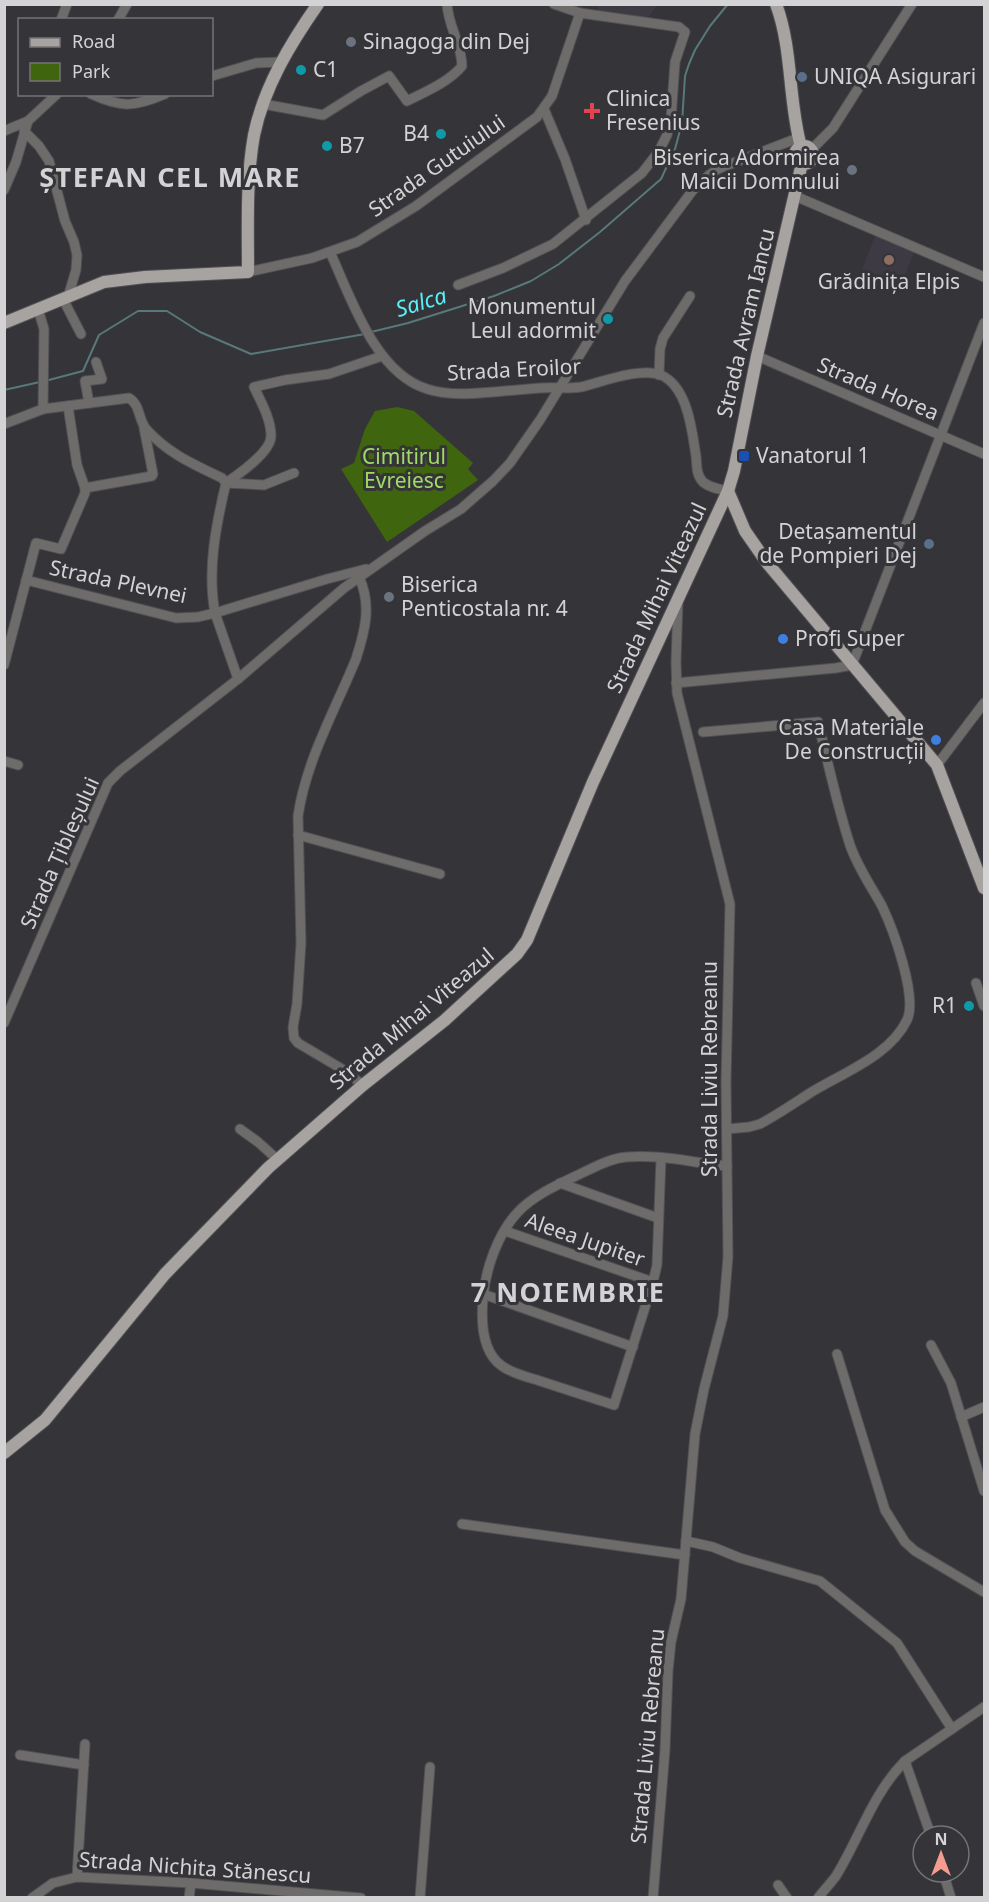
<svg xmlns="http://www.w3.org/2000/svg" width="989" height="1902" font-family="'Noto Sans',sans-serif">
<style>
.built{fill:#3d3a44}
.green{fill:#40650f}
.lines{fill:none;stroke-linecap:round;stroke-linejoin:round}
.stream{stroke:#58797a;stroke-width:2}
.minor-casing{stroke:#515054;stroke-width:11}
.major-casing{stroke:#515054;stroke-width:14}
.minor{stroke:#6e6c6b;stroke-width:9}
.major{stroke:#a6a3a0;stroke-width:12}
.worship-dot{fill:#6b7280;stroke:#353438;stroke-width:2}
.culture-dot{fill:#0f9aa8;stroke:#353438;stroke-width:2}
.service-dot{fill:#5c6f8a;stroke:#353438;stroke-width:2}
.health-dot{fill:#e0444e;stroke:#353438;stroke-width:2}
.education-dot{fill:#8d6e63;stroke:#353438;stroke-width:2}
.transit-dot{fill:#1a4fb4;stroke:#353438;stroke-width:2}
.shop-dot{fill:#3f7fe0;stroke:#353438;stroke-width:2}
.labels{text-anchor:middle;stroke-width:6;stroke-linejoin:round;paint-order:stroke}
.poi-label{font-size:21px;fill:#d3d2d4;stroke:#353438;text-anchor:start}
.street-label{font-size:21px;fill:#d3d2d4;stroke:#353438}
.park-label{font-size:21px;fill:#a0da67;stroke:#353438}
.water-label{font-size:22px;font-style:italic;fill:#58f0f6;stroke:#353438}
.district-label{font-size:27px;font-weight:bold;letter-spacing:1.5px;fill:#d3d2d4;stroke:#353438}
</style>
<rect width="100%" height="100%" fill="#353438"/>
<!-- built -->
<g class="built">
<polygon points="599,5 657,5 647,20 597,11"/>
<polygon points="876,234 915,250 901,285 862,269"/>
</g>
<!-- green -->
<polygon class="green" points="397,407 414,411 473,463 468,469 478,480 387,542 341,469 354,463 365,429 375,411"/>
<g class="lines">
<!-- stream -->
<g class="stream">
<polyline points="371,332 408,323 494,296 531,281 559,264 600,232 661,179 675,149 682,123 685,76 689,64 695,50 710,26 728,4"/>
<polyline points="45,381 83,371 99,335 138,311 167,311 200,332 251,354 365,334"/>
<polyline points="4,390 40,382"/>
</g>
<!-- minor casing -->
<g class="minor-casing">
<g id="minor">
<polyline points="61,20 67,4"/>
<polyline points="118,20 127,4"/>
<polyline points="212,76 256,63 281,62"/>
<path d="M91 94C122 108 134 107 165 94"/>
<path d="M263 104 323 115 361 91 389 76 407 101C425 92 449 82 462 66 462 45 448 26 447 4"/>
<polyline points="544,109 565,159 586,220"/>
<polyline points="4,131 28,121 57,94"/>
<polyline points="24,131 39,146 49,161 65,221 74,242 77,255 76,270 68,297"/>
<polyline points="811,150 833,128 912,4"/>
<polyline points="4,190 16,162 28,121"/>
<polyline points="795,196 984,277"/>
<path d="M330 252C351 298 375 373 427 389 452 397 478 393 504 391 516 390 528 389 540 388 554 387 567 389 581 387 602 382 640 367 661 375 688 387 692 431 696 456 697 465 696 475 703 482 710 488 719 489 728 491"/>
<polyline points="248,272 312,258 357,242 416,206 537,117 552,96 580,13"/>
<polyline points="458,285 503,268 553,244 642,173 659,151 667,135 671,119 675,62 685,32 679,27 580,13 554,4"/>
<polyline points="63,299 81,334"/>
<polyline points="38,309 44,329 43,409"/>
<polyline points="757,356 984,454"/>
<polyline points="659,375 660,349 663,338 690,296"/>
<polyline points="89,403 85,381 102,379 96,362"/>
<path d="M4 424 43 409 129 398C141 405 138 421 147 430 169 454 193 464 222 478L226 483"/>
<path d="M226 483C239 474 271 452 271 436 271 419 261 402 254 387L285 380 329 374 382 356"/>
<polyline points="226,483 264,485 294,473"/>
<polyline points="85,488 152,476 153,474 144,428"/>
<path d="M359 577C372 605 365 631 356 659 335 710 306 761 298 816L301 943 297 1004 293 1027 294 1038 298 1043 342 1069 363 1085"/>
<path d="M26 580 176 618 198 617 215 613C207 570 216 525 226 483"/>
<polyline points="4,665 36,543 61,549 85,493 85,488 77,465 68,406"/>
<polyline points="238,679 215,613 327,579 366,569"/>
<polyline points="676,683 836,668 852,665 984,323"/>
<path d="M703 732 818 722C828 763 837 805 850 845 858 868 871 886 882 906 893 929 918 997 907 1020 890 1056 842 1073 810 1093 793 1104 777 1115 760 1124L749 1127 727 1129"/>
<polyline points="4,761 18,765"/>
<polyline points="937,765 984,703"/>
<polyline points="298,835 440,874"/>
<polyline points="976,983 984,1006"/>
<polyline points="4,1023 108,783 120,771 238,679 344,588 425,531 461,509 493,481 510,463 540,420 625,281 693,190 709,175 720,168 798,138"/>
<polyline points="240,1129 258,1142 278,1160"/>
<path d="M661 1159 657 1265 653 1282 614 1405C590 1397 565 1389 540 1381 528 1377 513 1374 502 1366 482 1352 481 1322 483 1299 485 1270 498 1233 518 1212 534 1195 559 1184 580 1174 595 1167 611 1158 627 1157 659 1154 694 1163 727 1166"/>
<polyline points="560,1183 658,1218"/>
<polyline points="505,1231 653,1282"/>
<polyline points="483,1294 633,1347"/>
<polyline points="931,1345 951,1383 984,1491"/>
<polyline points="837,1354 885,1510 905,1542 915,1551 984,1592"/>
<polyline points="961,1417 984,1407"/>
<polyline points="462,1524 685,1555"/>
<polyline points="686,1541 713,1547 740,1558 820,1581 897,1643 952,1729"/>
<polyline points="20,1755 84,1765"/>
<polyline points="905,1761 931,1836"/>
<polyline points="943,1872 951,1898"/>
<polyline points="77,1877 85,1744"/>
<polyline points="778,1885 787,1898"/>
<polyline points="32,1898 53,1883 77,1877 191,1883 361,1898"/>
<polyline points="189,1898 191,1883"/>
<polyline points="420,1898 430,1767"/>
<polyline points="653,1898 665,1750 668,1671 671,1642 681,1599 695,1434 704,1389 723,1316 728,1257 726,1082 730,904 677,693 676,662 678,601"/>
<path d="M818 1898C824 1890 831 1883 836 1876 860 1837 873 1793 905 1761L984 1707"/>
</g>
</g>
<!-- major casing -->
<g class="major-casing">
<g id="major">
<path d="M776 4C793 50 788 100 801 147"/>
<circle cx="804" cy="155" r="9"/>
<path d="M4 323 104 282 145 277 248 272C248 227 246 180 254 135 264 87 290 44 318 4"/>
<polyline points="728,491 745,531 768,564 937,765 984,888"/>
<polyline points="4,1453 45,1420 165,1274 268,1168 363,1085 445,1020 517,954 527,940 593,782 728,491 734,471 757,356 802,163"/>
</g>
</g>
<!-- minor -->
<use href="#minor" class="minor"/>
<!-- major -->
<use href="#major" class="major"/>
</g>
<!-- markers -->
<g class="worship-dot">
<circle cx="351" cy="42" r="6"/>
<circle cx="852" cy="170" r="6"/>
<circle cx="389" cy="597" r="6"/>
</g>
<g class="culture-dot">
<circle cx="301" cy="70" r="6"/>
<circle cx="441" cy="134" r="6"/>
<circle cx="327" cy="146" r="6"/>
<circle cx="608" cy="319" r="6"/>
<circle cx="969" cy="1006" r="6"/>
</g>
<g class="service-dot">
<circle cx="802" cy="77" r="6"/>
<circle cx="929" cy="544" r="6"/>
</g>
<path class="health-dot" d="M589 102h6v6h6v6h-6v6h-6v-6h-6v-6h6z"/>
<circle class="education-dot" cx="889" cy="260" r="6"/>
<rect class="transit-dot" x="738" y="450" width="12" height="12" rx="3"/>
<g class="shop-dot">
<circle cx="783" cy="639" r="6"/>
<circle cx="936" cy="740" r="6"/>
</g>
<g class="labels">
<!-- poi labels -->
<g class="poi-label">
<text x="363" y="49">Sinagoga din Dej</text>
<text x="313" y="77">C1</text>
<text x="814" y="84">UNIQA Asigurari</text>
<text x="606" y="106">Clinica<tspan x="606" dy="24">Fresenius</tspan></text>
<text x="429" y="141" text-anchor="end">B4</text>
<text x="339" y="153">B7</text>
<text x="840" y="165" text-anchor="end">Biserica Adormirea<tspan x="840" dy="24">Maicii Domnului</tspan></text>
<text x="889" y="289" text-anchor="middle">Grădinița Elpis</text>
<text x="596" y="314" text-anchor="end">Monumentul<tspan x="596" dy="24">Leul adormit</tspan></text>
<text x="756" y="463">Vanatorul 1</text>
<text x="917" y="539" text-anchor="end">Detașamentul<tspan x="917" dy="24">de Pompieri Dej</tspan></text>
<text x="401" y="592">Biserica<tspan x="401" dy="24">Penticostala nr. 4</tspan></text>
<text x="795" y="646">Profi Super</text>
<text x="924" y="735" text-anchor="end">Casa Materiale<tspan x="924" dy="24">De Construcții</tspan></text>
<text x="957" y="1013" text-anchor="end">R1</text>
</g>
<!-- street labels -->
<g class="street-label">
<text transform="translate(437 166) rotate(-35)" y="7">Strada Gutuiului</text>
<text transform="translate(746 323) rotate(-77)" y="7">Strada Avram Iancu</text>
<text transform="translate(514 370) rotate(-3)" y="7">Strada Eroilor</text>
<text transform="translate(878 389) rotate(23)" y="7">Strada Horea</text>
<text transform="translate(118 582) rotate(12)" y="7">Strada Plevnei</text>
<text transform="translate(657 598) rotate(-65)" y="7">Strada Mihai Viteazul</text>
<text transform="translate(60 853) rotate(-66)" y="7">Strada Țibleșului</text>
<text transform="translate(412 1019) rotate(-40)" y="7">Strada Mihai Viteazul</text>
<text transform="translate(710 1069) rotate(-90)" y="7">Strada Liviu Rebreanu</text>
<text transform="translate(585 1240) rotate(19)" y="7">Aleea Jupiter</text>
<text transform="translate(648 1736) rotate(-85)" y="7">Strada Liviu Rebreanu</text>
<text transform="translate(195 1868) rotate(4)" y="7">Strada Nichita Stănescu</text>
</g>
<!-- park labels -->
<g class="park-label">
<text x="404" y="464">Cimitirul<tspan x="404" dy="24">Evreiesc</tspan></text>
</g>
<!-- water labels -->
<g class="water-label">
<text transform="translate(421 302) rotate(-17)" y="8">Salca</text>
</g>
<!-- district labels -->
<g class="district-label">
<text x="170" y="187">ȘTEFAN CEL MARE</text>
<text x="568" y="1302">7 NOIEMBRIE</text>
</g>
</g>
<!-- border -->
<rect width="989" height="1902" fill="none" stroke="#d3d2d4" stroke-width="12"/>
<!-- legend -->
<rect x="18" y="18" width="195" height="78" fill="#353438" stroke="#747376" stroke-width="1.5"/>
<rect x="30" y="38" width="30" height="9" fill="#a6a3a0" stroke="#747376" stroke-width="1.5"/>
<text x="72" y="48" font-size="18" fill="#d3d2d4">Road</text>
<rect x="30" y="63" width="30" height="18" fill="#40650f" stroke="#747376" stroke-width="1.5"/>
<text x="72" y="78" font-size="18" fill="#d3d2d4">Park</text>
<!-- north arrow -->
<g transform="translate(941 1854)"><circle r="28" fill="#353438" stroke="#747376" stroke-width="1.5"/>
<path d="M0-4.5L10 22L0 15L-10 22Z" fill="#f59c91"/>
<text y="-9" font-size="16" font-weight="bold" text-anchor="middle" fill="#d3d2d4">N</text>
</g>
</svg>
